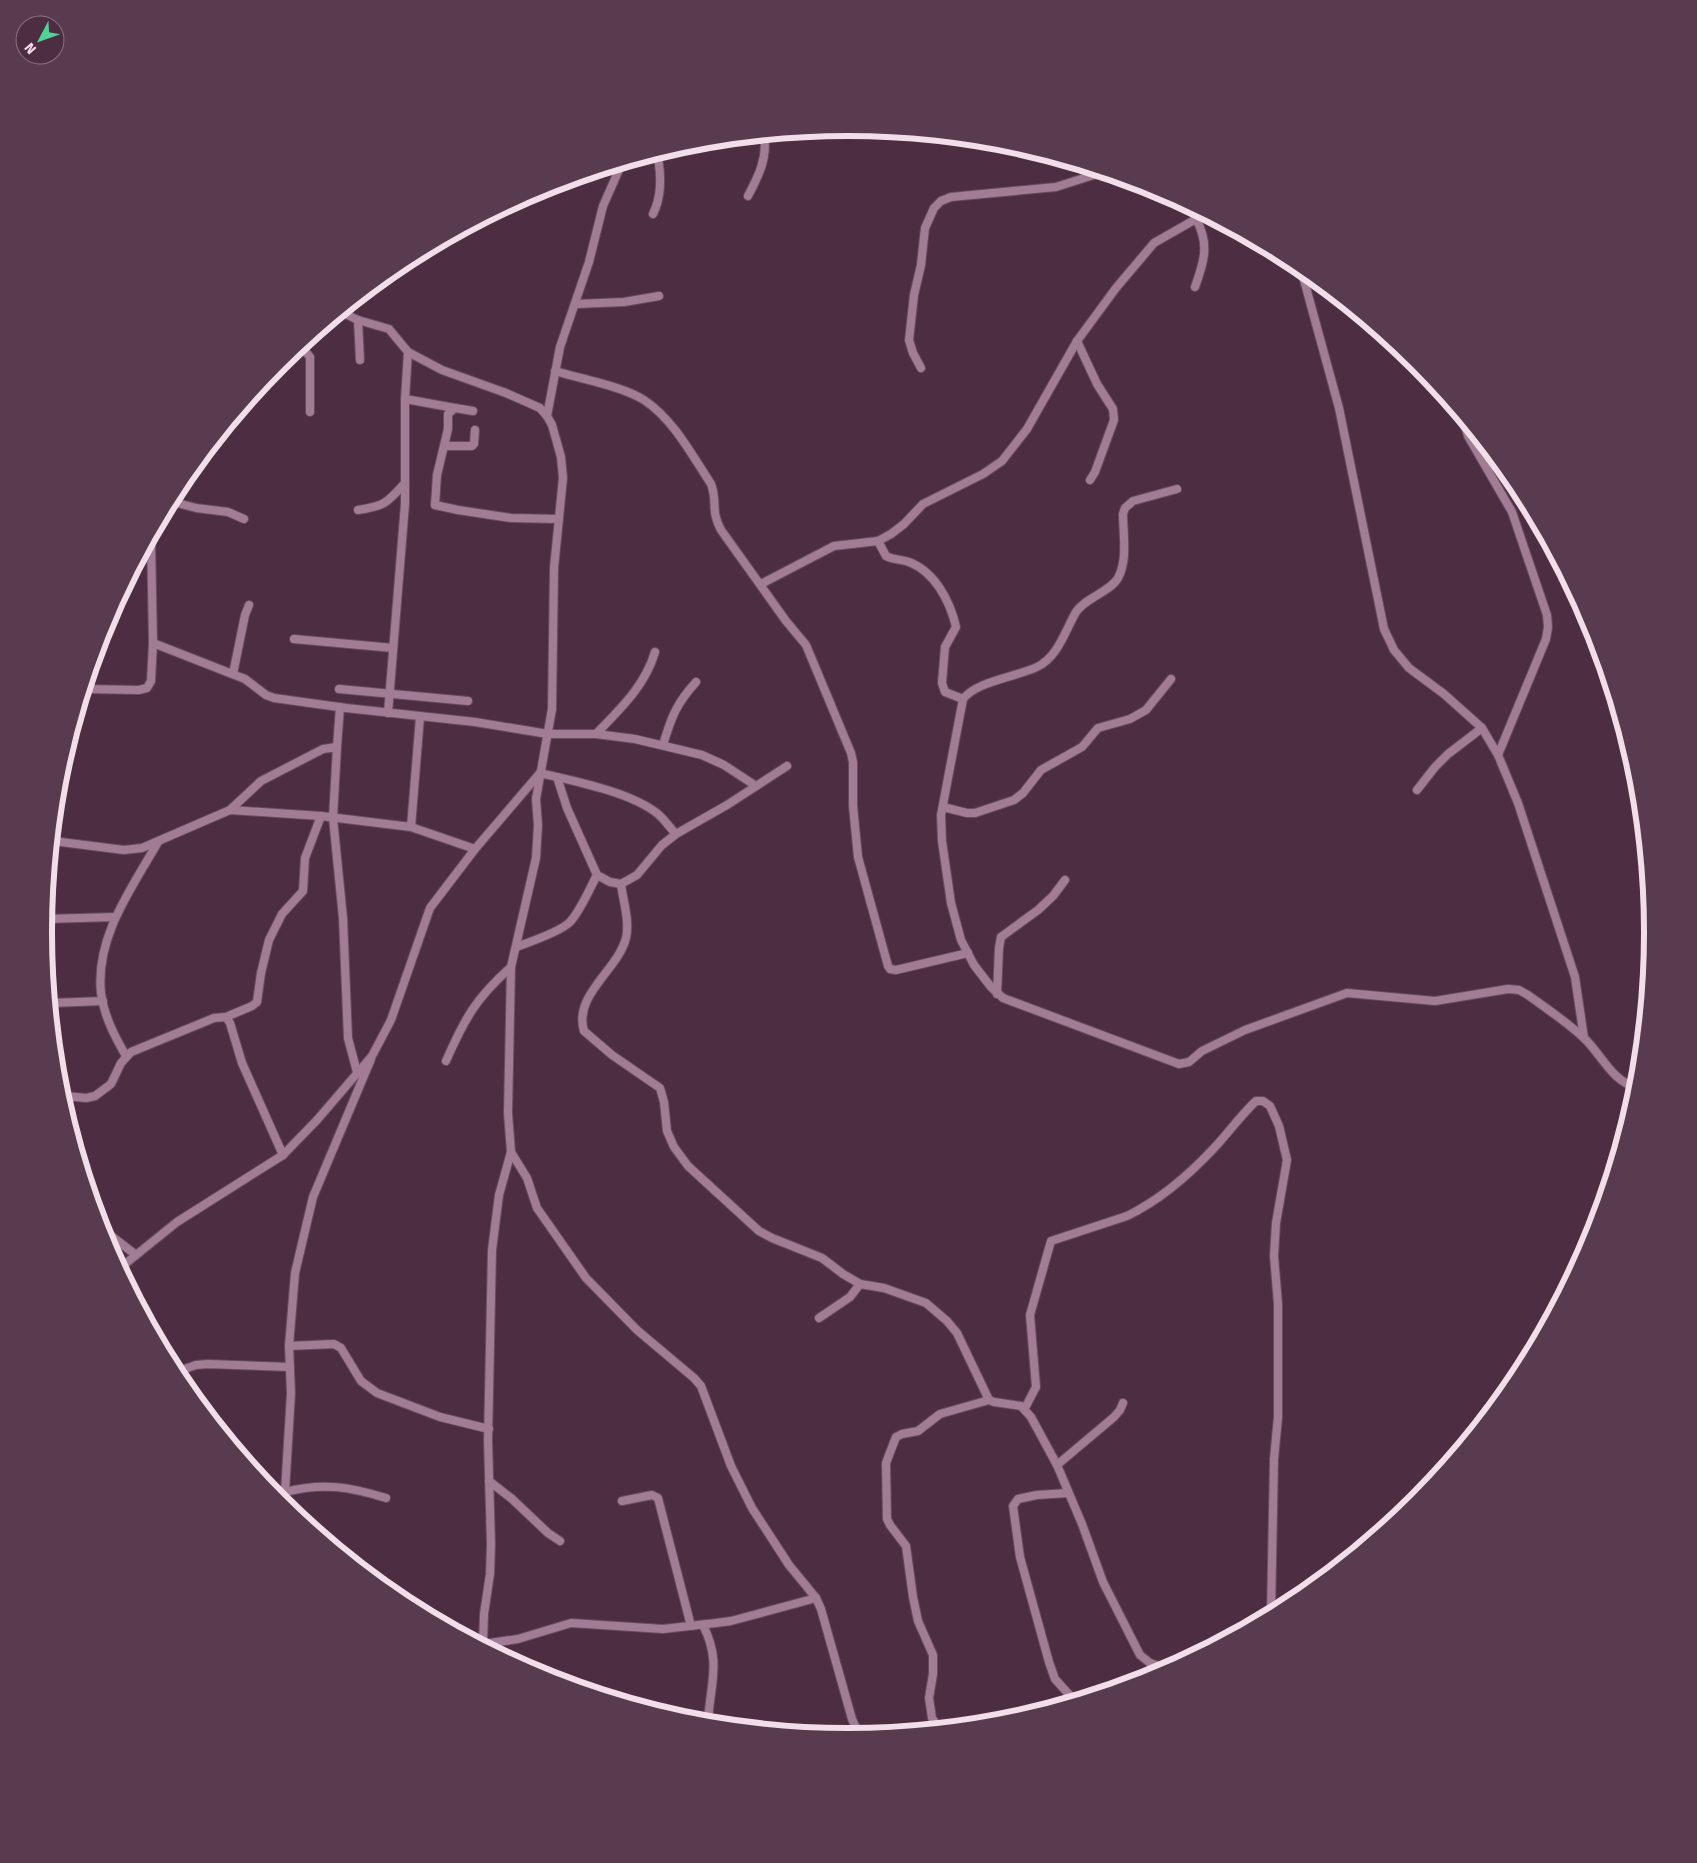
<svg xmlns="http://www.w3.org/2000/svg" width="1697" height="1863" font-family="'Fira Sans',sans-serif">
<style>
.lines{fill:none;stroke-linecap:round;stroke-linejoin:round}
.minor-casing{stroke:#674c5e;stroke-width:10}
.minor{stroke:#a17c94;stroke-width:8}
.rim{fill:none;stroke:#f2ddea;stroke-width:6}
</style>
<rect width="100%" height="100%" fill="#4c2d41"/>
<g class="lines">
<!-- minor casing -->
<g class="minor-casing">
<g id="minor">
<path d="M748 196C758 177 768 158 764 135"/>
<path d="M653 214C662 196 661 172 657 153"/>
<polyline points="1297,263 1304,280 1339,408 1384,629 1394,650 1409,668 1444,694 1482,728 1498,755"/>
<path d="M1195 287C1204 262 1210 244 1196 219"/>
<polyline points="576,304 624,302 659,296"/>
<polyline points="341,312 358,320 389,329 408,352 442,370 506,393 540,408 547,416 552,425 561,457 563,478 554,568 552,709 536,799 538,825 536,858 511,967 508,1113 511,1152 499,1195 492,1250 488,1440 491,1544 490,1574 484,1614 483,1644"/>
<polyline points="358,320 360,360"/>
<polyline points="1077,341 1097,384 1113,409 1114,420 1095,472 1090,480"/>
<polyline points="300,345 310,357 310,412"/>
<polyline points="921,368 913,353 909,340 914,295 921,265 925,228 934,208 941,201 951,197 1056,187 1103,172"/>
<path d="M555 371C581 379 622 386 644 400 673 419 692 455 711 484 718 502 710 510 721 530L786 621 806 645 851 753 853 762V806L858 857 888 966 890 969 896 970 968 953"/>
<polyline points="405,399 455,408"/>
<polyline points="473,411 455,408 448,414 448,429 437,475 435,505 458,510 511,518 559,519"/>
<polyline points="547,416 560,347 589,262 603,206 622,163"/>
<polyline points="1462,416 1468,436 1512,512 1547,615 1548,627 1546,639 1498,755 1518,803 1575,977 1584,1038"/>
<polyline points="445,446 472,446 474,444 475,430"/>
<path d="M1177 489 1133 501 1125 508 1123 514C1123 534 1128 560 1118 578 1110 592 1085 598 1076 612 1065 631 1058 657 1037 667 1016 677 977 681 963 699L941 815 942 841 951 903 961 940 974 965 991 987 1003 998 1179 1064 1189 1062 1202 1051 1245 1030 1347 993 1435 1001 1508 989 1519 990 1528 995C1547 1009 1567 1022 1584 1038 1602 1055 1612 1082 1638 1088"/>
<polyline points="170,501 196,508 228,512 244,519"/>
<path d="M358 510C385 506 387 503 405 483"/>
<path d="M878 541 886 556C893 560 901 559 909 562 935 572 950 601 956 627L945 647 942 683 945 692 963 699"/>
<polyline points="761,584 834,546 878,541 891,534 904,524 923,504 983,474 1002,461 1027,429 1077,341 1116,288 1154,243 1196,219 1202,213"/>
<polyline points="294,639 393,648"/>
<polyline points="153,643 245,679 266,695 274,698 346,708 475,722 548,734 596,734 635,739 702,755 724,765 756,786"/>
<polyline points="233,674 245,615 249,605"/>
<polyline points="85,689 139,690 147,688 151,681 153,643 151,538"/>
<polyline points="339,689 468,701"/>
<polyline points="388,713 405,504 405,399 408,352"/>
<path d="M596 734C620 709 645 686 655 652"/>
<path d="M663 745C671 718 676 704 696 682"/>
<polyline points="337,747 340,707"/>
<path d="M540 773C574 781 631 792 658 814 665 820 670 828 676 834"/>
<polyline points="557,777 567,808 597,875 610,882 621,884 637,875 662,845 676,834 727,805 787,766"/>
<polyline points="1417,790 1435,767 1448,754 1482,728"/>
<polyline points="943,807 967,813 975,813 1014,800 1023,793 1041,770 1082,747 1098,728 1130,719 1146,710 1171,679"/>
<polyline points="230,810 261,781 323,749 337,747 333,818 343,918 348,1038 357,1072"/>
<polyline points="411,827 420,717"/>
<polyline points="53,841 124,850 142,848 230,810 321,816 411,827 475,849"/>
<path d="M621 884C623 901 630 921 626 938 618 970 573 995 584 1031L612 1055 660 1088 664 1102 667 1131 674 1147 688 1166 759 1231 772 1238 822 1258 843 1274 860 1284 884 1288 926 1303 947 1321 957 1333 989 1400 994 1402 1021 1406 1031 1417 1057 1465 1082 1524 1103 1582 1140 1655 1150 1663 1168 1669"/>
<polyline points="45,919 115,917"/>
<path d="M516 947C530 942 560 932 570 922 581 910 589 890 597 875"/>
<polyline points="997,994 999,948 1001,937 1038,910 1053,896 1065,880"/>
<polyline points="51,1003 103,1001"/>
<polyline points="226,1017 252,1006 257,1002 261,973 269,940 282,914 303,891 305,858 321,816"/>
<path d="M126 1056C115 1037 104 1016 101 993 95 937 132 888 158 842"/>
<path d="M446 1061C465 1018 476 998 511 967"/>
<polyline points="65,1096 86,1098 95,1096 111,1084 121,1063 131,1052 214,1018 226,1017 230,1023 242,1063 283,1155"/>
<polyline points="511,1152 527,1178 537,1208 586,1278 637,1330 694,1378 701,1386 731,1466 752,1508 789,1565 816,1598 821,1609 852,1719 859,1735"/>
<polyline points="101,1228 136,1255"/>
<polyline points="120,1268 177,1222 283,1155 317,1120 372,1056 391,1020 430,908 475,849 540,773"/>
<polyline points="819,1318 850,1297 860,1284"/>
<polyline points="289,1346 334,1344 341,1348 361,1381 377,1393 440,1417 489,1429"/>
<polyline points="176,1372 196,1365 208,1364 290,1367"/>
<path d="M1025 1408 1036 1387 1030 1315 1051 1241 1127 1216C1160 1200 1190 1174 1215 1147 1229 1132 1241 1115 1256 1101H1263L1270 1106 1279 1126 1287 1160 1276 1223 1274 1256 1278 1304V1417L1274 1459 1271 1614"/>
<polyline points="1057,1465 1114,1417 1120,1410 1123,1403"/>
<polyline points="489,1481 511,1498 548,1533 560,1541"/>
<path d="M285 1492C323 1482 350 1487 386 1498"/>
<polyline points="1068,1493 1037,1495 1018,1499 1013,1506 1020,1557 1049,1662 1055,1679 1074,1700"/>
<polyline points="622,1501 652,1495 658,1498 691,1626"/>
<polyline points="282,1502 285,1492 291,1393 289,1346 295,1273 313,1197 371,1059"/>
<path d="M703 1625C722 1663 710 1683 708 1722"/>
<polyline points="483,1644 518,1639 571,1623 663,1629 716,1623 731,1621 816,1598"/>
<polyline points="938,1727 932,1718 929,1698 933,1674 933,1655 918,1621 913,1597 906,1546 890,1525 887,1519 886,1463 896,1437 902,1434 918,1431 940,1414 989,1400"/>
</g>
</g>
<!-- minor -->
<use href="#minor" class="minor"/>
</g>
<!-- crop -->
<path d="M0 0H1697V1863H0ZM52 932a796 796 0 1 1 1592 0a796 796 0 1 1-1592 0Z" fill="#593b4f" fill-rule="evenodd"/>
<path class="rim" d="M52 932a796 796 0 1 1 1592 0a796 796 0 1 1-1592 0Z"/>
<!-- north arrow -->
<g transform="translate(40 40) rotate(229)"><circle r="24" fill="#4c2d41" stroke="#8e7385"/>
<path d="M0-4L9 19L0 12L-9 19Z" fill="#51d398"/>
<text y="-8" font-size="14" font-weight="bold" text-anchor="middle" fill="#f2ddea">N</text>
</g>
</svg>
